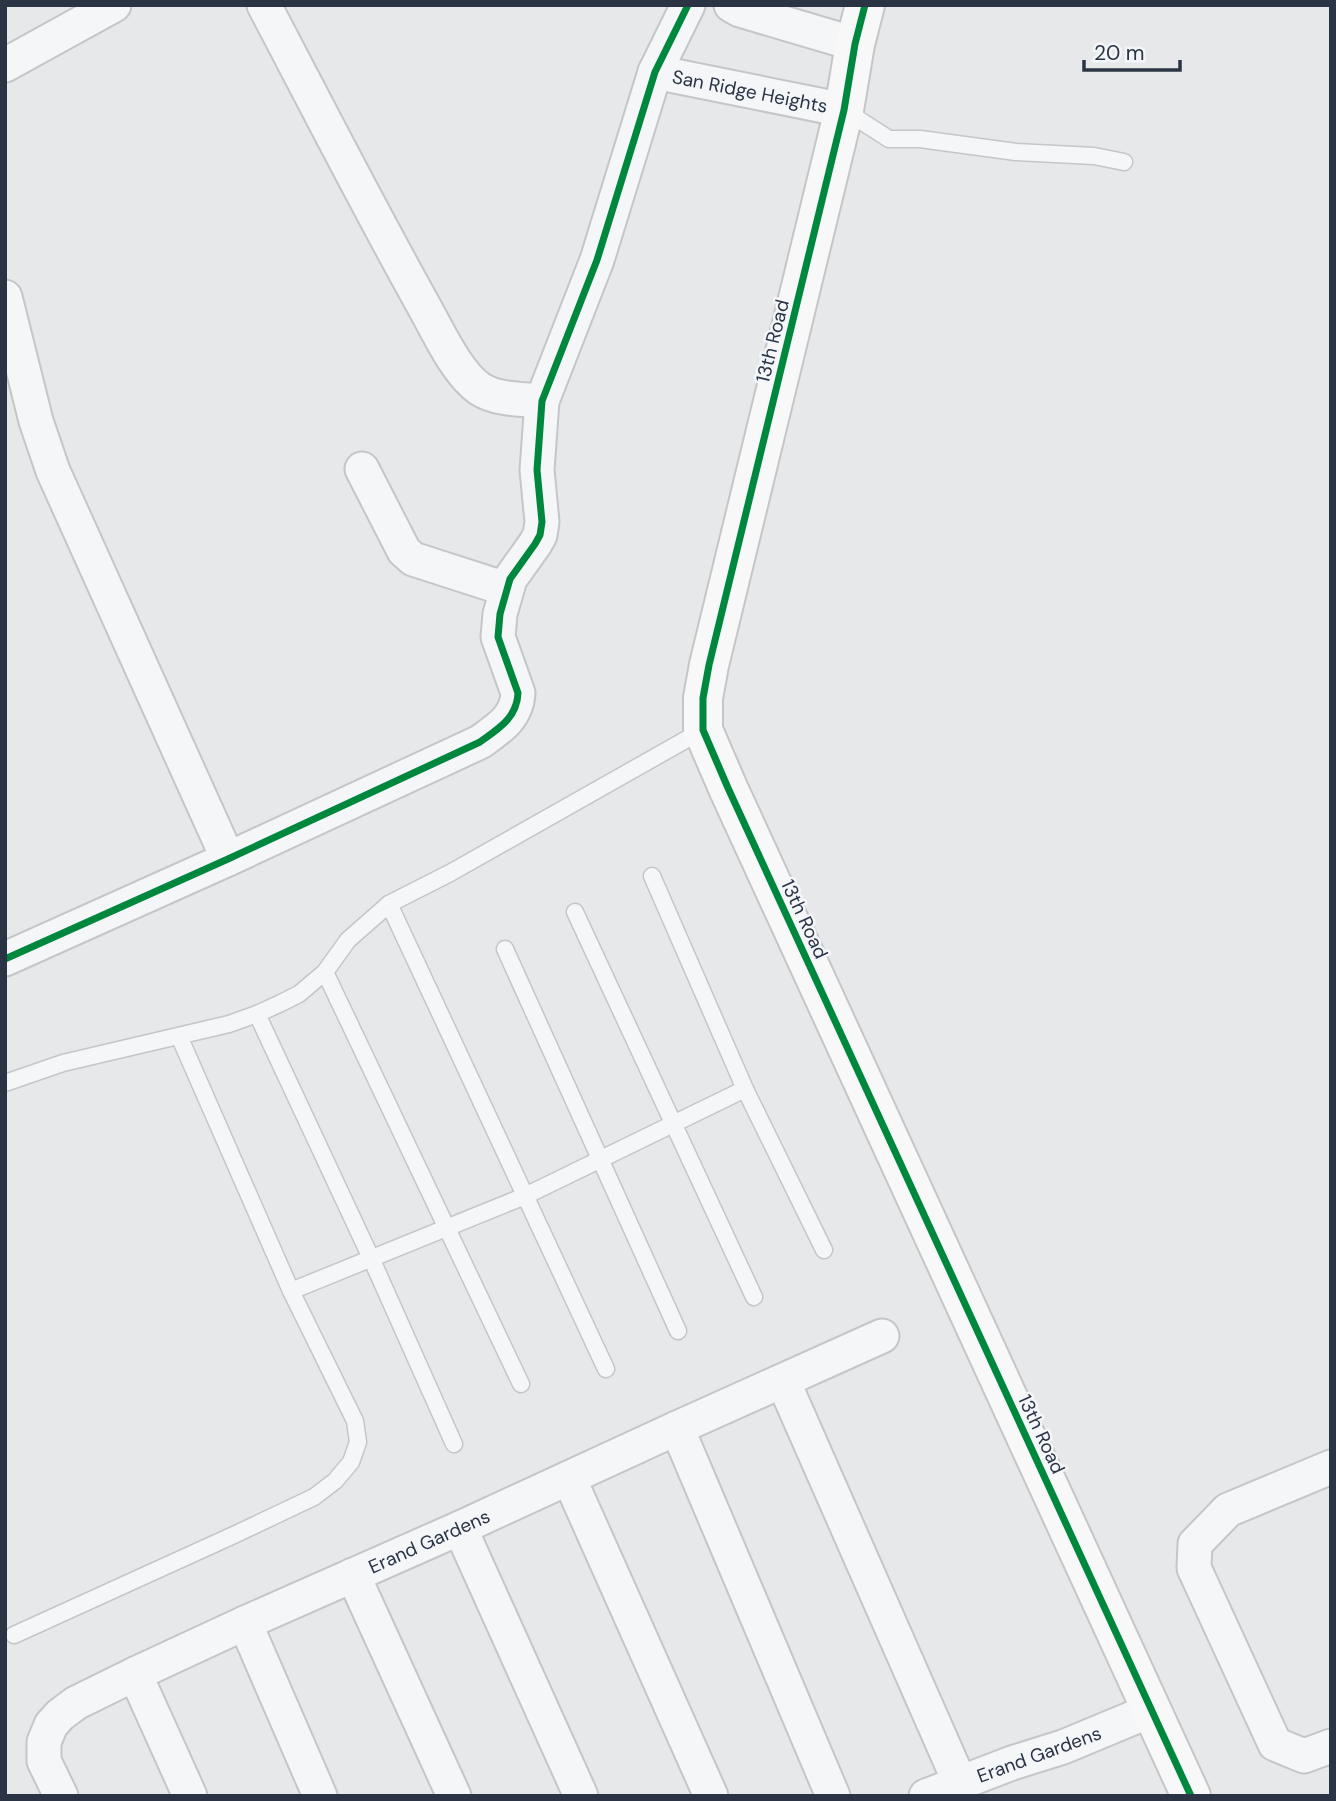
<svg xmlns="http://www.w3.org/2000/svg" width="1336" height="1801" font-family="'DM Sans',sans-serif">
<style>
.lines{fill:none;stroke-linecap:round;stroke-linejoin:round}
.lane-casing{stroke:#c4c6c8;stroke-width:19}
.street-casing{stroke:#c4c6c8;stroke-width:37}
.secondary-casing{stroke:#c4c6c8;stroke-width:42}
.lane{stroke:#f5f6f7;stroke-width:16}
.street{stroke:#f5f6f7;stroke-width:33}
.secondary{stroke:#f8f8f8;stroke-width:38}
.cycleway-casing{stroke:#f4f6f9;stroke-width:11}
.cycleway{stroke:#00873e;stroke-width:7}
.labels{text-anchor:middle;stroke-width:5;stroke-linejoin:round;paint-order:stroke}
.street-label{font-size:19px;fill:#2b3445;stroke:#f4f6f9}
</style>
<rect width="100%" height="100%" fill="#e6e8ea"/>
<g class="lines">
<!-- lane casing -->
<g class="lane-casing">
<g id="lane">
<polyline points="844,110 889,139 920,139 1016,152 1094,156 1124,162"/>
<polyline points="652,876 745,1089 824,1250"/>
<polyline points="389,904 606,1369"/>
<polyline points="575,912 754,1297"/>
<polyline points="505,949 678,1331"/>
<polyline points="325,972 521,1384"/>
<polyline points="257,1014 371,1258 454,1444"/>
<polyline points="5,1083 63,1063 229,1024 257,1014 281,1003 299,994 325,972 348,940 389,904 450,873 703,730"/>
<polyline points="291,1291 525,1196 745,1089"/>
<polyline points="14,1635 236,1534 314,1497 335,1481 351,1462 358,1442 355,1421 291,1291 179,1036"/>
</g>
</g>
<!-- street casing -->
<g class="street-casing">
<g id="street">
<path d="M264 5C316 104 367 204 421 301 436 327 456 373 480 389 497 400 522 399 542 401"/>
<polyline points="731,5 740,10 855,44"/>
<polyline points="5,65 114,5"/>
<polyline points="655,72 844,110"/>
<polyline points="5,297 36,421 53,471 228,859"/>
<polyline points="362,469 404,551 413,559 506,589"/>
<path d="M5 959 228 859 480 742C498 729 517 718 518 693L498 637 500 614 510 579 535 544 540 535 542 522 537 470 542 401 597 260 655 72 688 5"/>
<polyline points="783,1381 960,1783"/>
<polyline points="677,1428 833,1796"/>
<polyline points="1331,1467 1228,1510 1195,1544 1194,1568 1275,1744 1304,1756 1331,1746"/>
<polyline points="569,1478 711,1796"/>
<polyline points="460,1528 581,1796"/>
<polyline points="353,1575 454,1796"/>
<polyline points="245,1623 320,1796"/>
<polyline points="135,1674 190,1796"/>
<polyline points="61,1796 44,1761 44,1742 51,1725 60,1715 76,1703 135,1674 245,1623 460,1528 677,1428 882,1336"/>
<polyline points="926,1796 1012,1763 1063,1747 1152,1710"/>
</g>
</g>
<!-- secondary casing -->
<g class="secondary-casing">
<polyline id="secondary" points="865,5 855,44 844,110 709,665 703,698 703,730 728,788 1191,1796"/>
</g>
<!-- lane -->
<use href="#lane" class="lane"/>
<!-- street -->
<use href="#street" class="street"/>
<!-- secondary -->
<use href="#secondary" class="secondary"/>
<!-- cycleway casing -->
<g class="cycleway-casing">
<g id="cycleway">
<polyline points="865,5 855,44 844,110 709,665 703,698 703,730 728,788 1191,1796"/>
<path d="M5 959 228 859 480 742C498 729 517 718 518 693L498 637 500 614 510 579 535 544 540 535 542 522 537 470 542 401 597 260 655 72 688 5"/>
</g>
</g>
<!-- cycleway -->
<use href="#cycleway" class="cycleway"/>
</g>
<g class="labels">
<!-- street labels -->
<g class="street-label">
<text transform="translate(750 91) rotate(11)" y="7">San Ridge Heights</text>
<text transform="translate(772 341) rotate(-76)" y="7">13th Road</text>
<text transform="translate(805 919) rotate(65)" y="7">13th Road</text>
<text transform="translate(1042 1434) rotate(65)" y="7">13th Road</text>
<text transform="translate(429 1541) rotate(-24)" y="7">Erand Gardens</text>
<text transform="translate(1039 1754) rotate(-20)" y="7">Erand Gardens</text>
</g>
</g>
<!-- border -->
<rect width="1336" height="1801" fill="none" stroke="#2b3445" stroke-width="14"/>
<!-- scale -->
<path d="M1084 60v10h96v-10" fill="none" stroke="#2b3445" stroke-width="3.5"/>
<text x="1094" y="60" font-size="21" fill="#2b3445" stroke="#f4f6f9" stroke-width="5" paint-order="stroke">20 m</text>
</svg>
